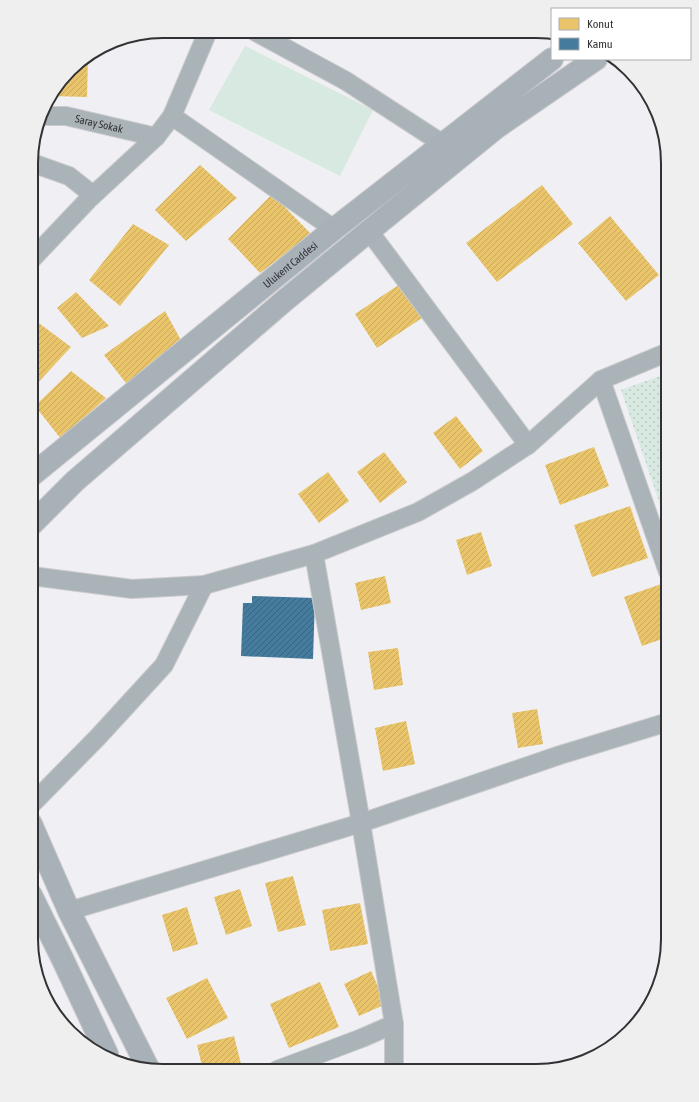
<svg xmlns="http://www.w3.org/2000/svg" width="699" height="1102" font-family="'Asap Condensed',sans-serif">
<style>
.green{fill:url(#green-dots)}
.pitch{fill:#d7e9e0}
.homes{fill:url(#homes-hatch)}
.public{fill:url(#public-hatch)}
.lines{fill:none;stroke-linecap:round;stroke-linejoin:round}
.street-casing{stroke:#cbcbcd;stroke-width:20}
.secondary-casing{stroke:#cbcbcd;stroke-width:24}
.street{stroke:#a9b3b8;stroke-width:18}
.secondary{stroke:#a8b1b8;stroke-width:22}
.labels{text-anchor:middle;stroke-width:4;stroke-linejoin:round;paint-order:stroke}
.street-label{font-size:11px;fill:#323235;stroke:#fff}
.rim{fill:none;stroke:#323235;stroke-width:2}
</style>
<defs>
<pattern id="green-dots" width="8" height="8" patternUnits="userSpaceOnUse"><rect width="8" height="8" fill="#d7e9e0"/><path d="M2 2h.1M6 6h.1" fill="none" stroke="#b9c8c1" stroke-width="1.8" stroke-linecap="round"/></pattern>
<pattern id="homes-hatch" width="6" height="6" patternUnits="userSpaceOnUse"><rect width="6" height="6" fill="#e9c46a"/><path d="M-1 1l2-2M0 6l6-6M5 7l2-2" fill="none" stroke="#c8a95c"/></pattern>
<pattern id="public-hatch" width="6" height="6" patternUnits="userSpaceOnUse"><rect width="6" height="6" fill="#457b9d"/><path d="M-1 1l2-2M0 6l6-6M5 7l2-2" fill="none" stroke="#3a6581"/></pattern>
</defs>
<rect width="100%" height="100%" fill="#f0f0f4"/>
<!-- green -->
<polygon class="green" points="665,374 668,383 668,528 621,390"/>
<!-- pitch -->
<polygon class="pitch" points="245,46 373,110 340,176 209,110"/>
<!-- homes -->
<g class="homes">
<polygon points="483,32 492,32 491,35"/>
<polygon points="88,56 87,97 51,96 76,64"/>
<polygon points="200,165 237,198 186,241 155,210"/>
<polygon points="542,185 573,224 497,282 466,243"/>
<polygon points="272,194 311,234 260,273 228,239"/>
<polygon points="610,216 659,275 626,301 578,243"/>
<polygon points="133,224 169,245 120,306 89,280"/>
<polygon points="400,284 422,318 377,348 355,314"/>
<polygon points="76,292 109,326 82,338 57,308"/>
<polygon points="165,311 183,344 129,387 104,355"/>
<polygon points="32,318 71,347 32,389"/>
<polygon points="71,371 106,398 61,439 35,406"/>
<polygon points="456,416 483,451 460,469 433,433"/>
<polygon points="32,440 39,448 32,454"/>
<polygon points="594,447 609,486 560,505 545,465"/>
<polygon points="384,452 407,482 380,503 357,472"/>
<polygon points="328,472 349,501 319,523 298,494"/>
<polygon points="630,506 648,558 592,577 574,525"/>
<polygon points="481,532 492,566 467,575 456,540"/>
<polygon points="385,576 391,603 361,610 355,583"/>
<polygon points="667,582 668,637 642,646 624,597"/>
<polygon points="398,648 403,685 374,690 368,652"/>
<polygon points="537,709 543,744 518,748 512,713"/>
<polygon points="406,721 415,764 383,771 375,728"/>
<polygon points="293,876 306,925 278,932 265,883"/>
<polygon points="240,889 252,926 226,935 214,897"/>
<polygon points="360,903 368,944 330,951 322,910"/>
<polygon points="187,907 198,944 173,952 162,915"/>
<polygon points="371,971 386,1004 359,1016 344,984"/>
<polygon points="207,978 228,1018 187,1039 166,998"/>
<polygon points="320,982 339,1027 289,1048 270,1004"/>
<polygon points="234,1036 242,1068 233,1070 203,1070 197,1045"/>
</g>
<!-- public -->
<polygon class="public" points="252,596 315,598 313,659 241,656 243,603 252,603"/>
<g class="lines">
<!-- street casing -->
<g class="street-casing">
<g id="street">
<polyline points="254,31 346,81 443,144"/>
<path id="s1" d="M41 116H66L156 137"/>
<polyline points="172,116 334,229"/>
<polyline points="32,163 69,176 93,195"/>
<polyline points="369,231 528,445"/>
<polyline points="32,259 88,200 156,137 172,116 208,31"/>
<polyline points="601,380 668,572"/>
<polyline points="314,554 361,823 394,1024 394,1071"/>
<polyline points="32,576 132,589 204,585 314,554 418,512 473,481 528,445 601,380 668,352"/>
<polyline points="31,805 98,737 164,665 204,585"/>
<polyline points="69,911 361,823 560,755 668,722"/>
<polyline points="277,1070 362,1038 394,1024"/>
</g>
</g>
<!-- secondary casing -->
<g class="secondary-casing">
<g id="secondary">
<path id="s2" d="M32 475 334 229 552 59"/>
<polyline points="32,524 75,481 284,301 369,231 497,127 596,59"/>
<polyline points="31,824 69,911 149,1070"/>
<polyline points="31,895 63,960 107,1054"/>
</g>
</g>
<!-- street -->
<use href="#street" class="street"/>
<!-- secondary -->
<use href="#secondary" class="secondary"/>
</g>
<g class="labels">
<!-- street labels -->
<g class="street-label">
<text dy="4" stroke="none"><textPath href="#s1" startOffset="59">Saray Sokak</textPath></text>
<text dy="4" stroke="none"><textPath href="#s2" startOffset="333">Ulukent Caddesi</textPath></text>
</g>
</g>
<!-- crop -->
<path d="M0 0H699V1102H0ZM163 38H536A125 125 0 0 1 661 163V939A125 125 0 0 1 536 1064H163A125 125 0 0 1 38 939V163A125 125 0 0 1 163 38Z" fill="#efefef" fill-rule="evenodd"/>
<path class="rim" d="M163 38H536A125 125 0 0 1 661 163V939A125 125 0 0 1 536 1064H163A125 125 0 0 1 38 939V163A125 125 0 0 1 163 38Z"/>
<!-- legend -->
<rect x="551" y="8" width="140" height="52" fill="#ffffff" stroke="#adadae"/>
<rect x="559" y="18" width="20" height="12" fill="#e9c46a" stroke="#adadae"/>
<text x="587" y="28" font-size="12" fill="#323235">Konut</text>
<rect x="559" y="38" width="20" height="12" fill="#457b9d" stroke="#adadae"/>
<text x="587" y="48" font-size="12" fill="#323235">Kamu</text>
</svg>
